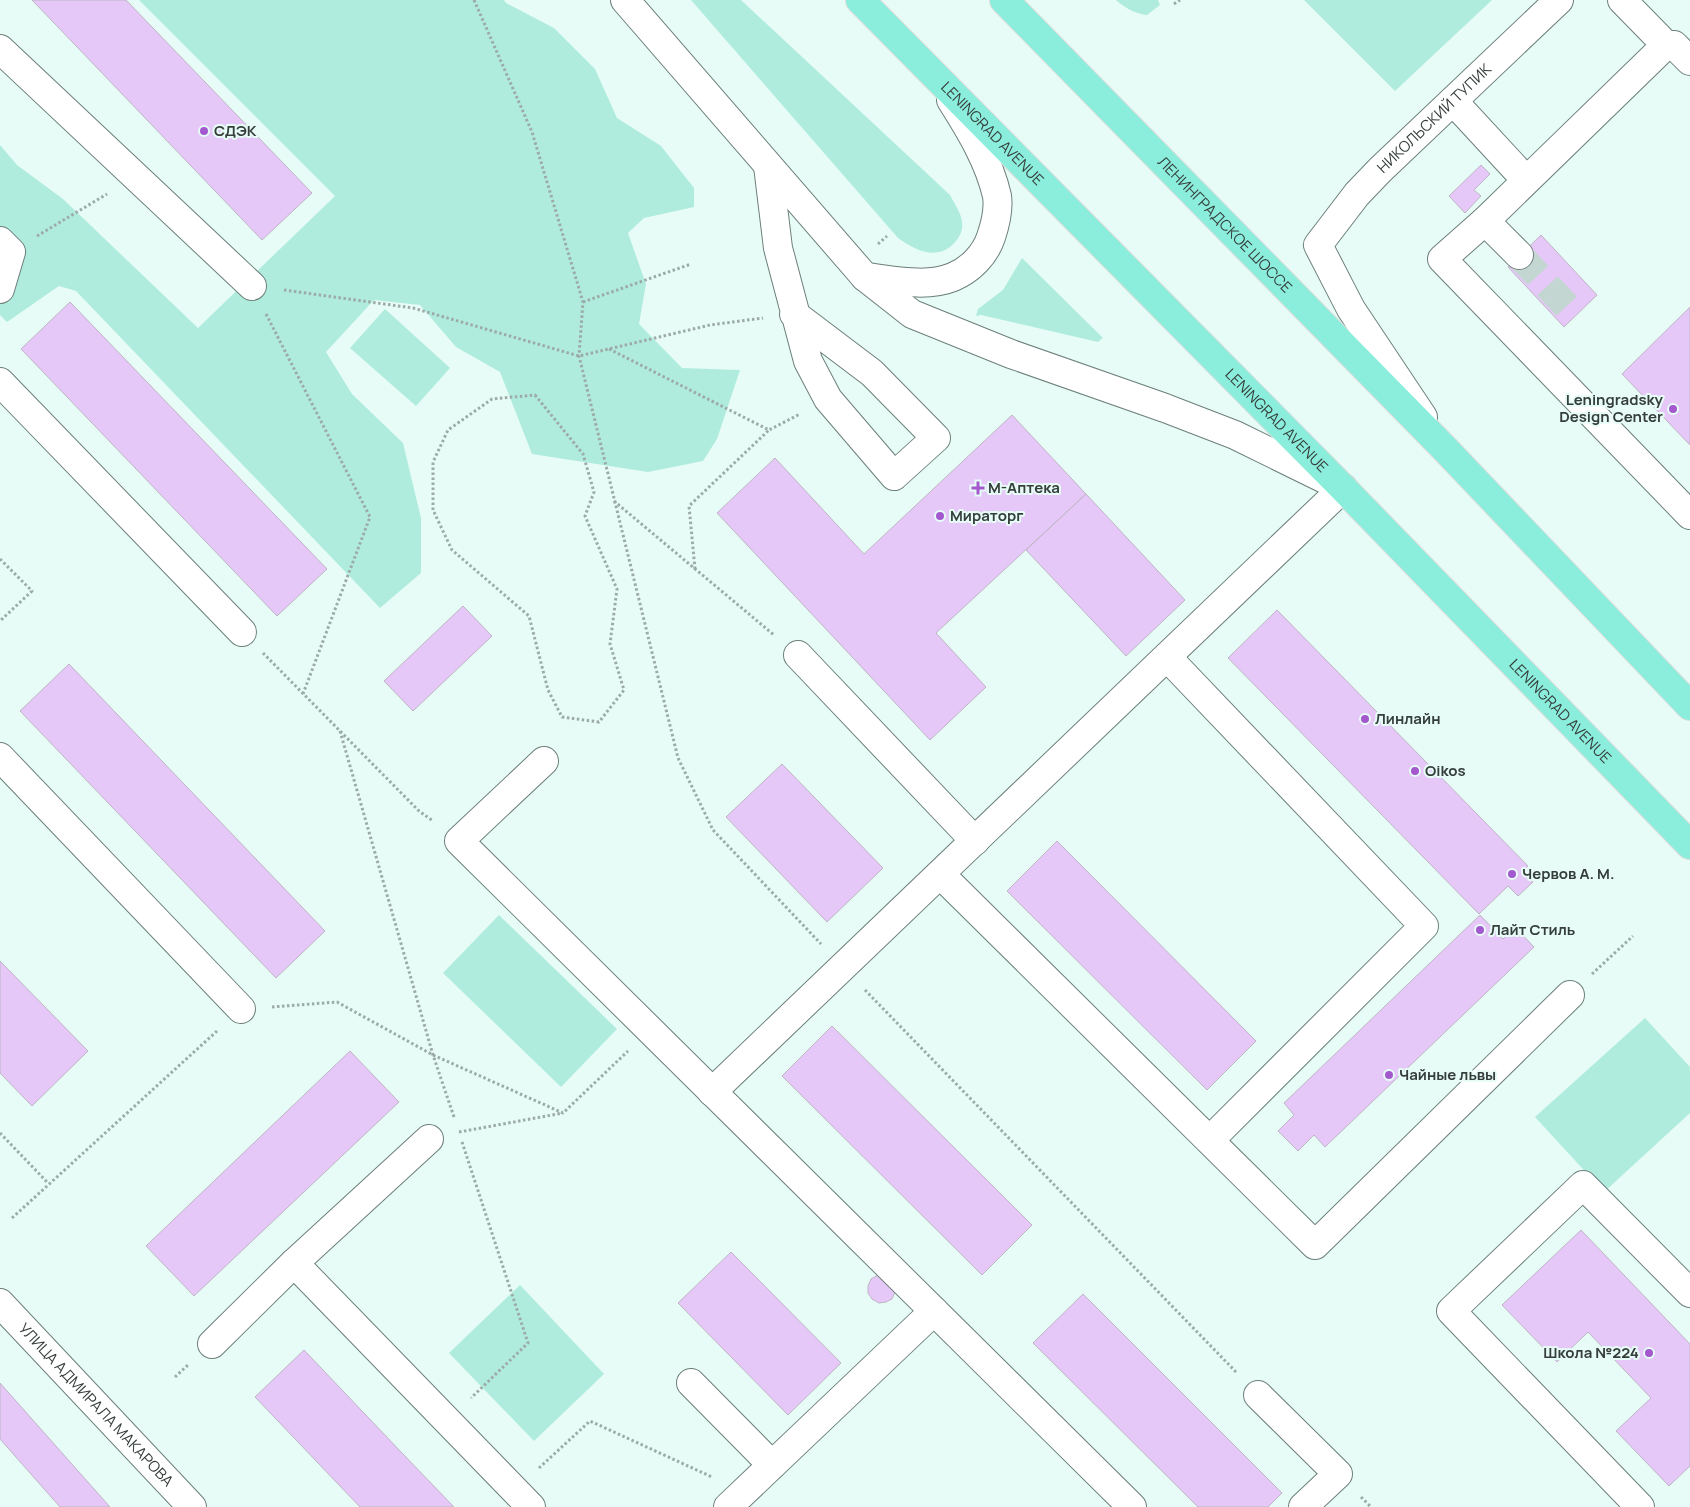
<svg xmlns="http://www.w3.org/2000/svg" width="1690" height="1507" font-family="Manrope,sans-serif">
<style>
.green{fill:#b0ecdd}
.building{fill:#e5c8f8;stroke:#beb5c4}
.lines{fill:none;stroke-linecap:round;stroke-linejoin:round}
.minor-tunnel{stroke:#c4d6d1;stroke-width:28;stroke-dasharray:28 14;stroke-linecap:butt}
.minor-casing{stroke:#6c7f7a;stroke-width:30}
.major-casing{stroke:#dbdcdc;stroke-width:30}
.path{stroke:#9caba7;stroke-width:3;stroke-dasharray:2.5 2.5;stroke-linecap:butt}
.minor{stroke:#fff;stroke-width:28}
.major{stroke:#8beedc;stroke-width:28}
.poi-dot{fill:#a359cd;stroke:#e7fcf6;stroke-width:2}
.labels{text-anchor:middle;stroke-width:4;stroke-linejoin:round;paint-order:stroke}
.street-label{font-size:15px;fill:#363e3c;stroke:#e7fcf6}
.poi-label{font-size:15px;font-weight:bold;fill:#363e3c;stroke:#e7fcf6;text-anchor:start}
</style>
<rect width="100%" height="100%" fill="#e7fcf6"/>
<!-- green -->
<g class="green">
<polygon points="139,0 504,0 506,3 554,28 595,69 617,118 661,146 694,188 694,207 644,218 628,233 646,284 639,324 682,368 740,370 717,439 703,461 648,472 532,454 500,372 456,347 420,305 374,300 326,352 352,394 403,443 421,518 421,573 380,608 76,291 59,286 7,322 0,315 0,145 17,165 63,199 198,328 335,196"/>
<path d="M691 0H741L950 195C954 203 962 214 962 223 963 230 960 236 956 241 939 262 916 251 898 238Z"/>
<path d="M1116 0H1158L1160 5 1147 15C1136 14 1125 8 1116 0Z"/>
<polygon points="1304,0 1492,0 1395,91"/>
<polygon points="1022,258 1103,338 1098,342 981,315 976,316 978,309 1003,290"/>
<polygon points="385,309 450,368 416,406 350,348"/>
<polygon points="499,915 617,1029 561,1087 443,973"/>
<polygon points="1645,1018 1690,1067 1690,1113 1604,1192 1535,1117"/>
<polygon points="520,1285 604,1374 534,1441 449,1353"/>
</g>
<!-- building -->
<g class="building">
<polygon points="32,0 126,0 312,193 262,240"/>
<polygon points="1481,165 1490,174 1474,190 1481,196 1465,213 1449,196"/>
<polygon points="1541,235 1597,295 1564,327 1508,267"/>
<polygon points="70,302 327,569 277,616 21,349"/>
<polygon points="1690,307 1690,445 1622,374"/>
<polygon points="1012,415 1086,494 936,633 986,687 930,740 717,513 775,458 864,554"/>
<polygon points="1086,494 1185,600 1126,656 1026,550"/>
<polygon points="463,606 492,636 413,711 384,681"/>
<polygon points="1277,610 1528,866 1522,872 1533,882 1518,896 1508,886 1479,914 1228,658"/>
<polygon points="69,664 325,931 276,978 20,711"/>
<polygon points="782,764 883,868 827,922 726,817"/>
<polygon points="1057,841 1256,1041 1207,1090 1007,891"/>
<polygon points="1480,915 1503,939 1515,927 1534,947 1325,1147 1314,1135 1298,1151 1278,1131 1294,1115 1284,1103"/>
<polygon points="0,961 88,1051 32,1106 0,1073"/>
<polygon points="832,1026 1032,1225 982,1275 782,1076"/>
<polygon points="350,1051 399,1102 194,1296 146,1246"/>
<polygon points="1581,1230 1690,1344 1690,1466 1669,1486 1616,1431 1651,1398 1588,1332 1557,1362 1502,1305"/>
<polygon points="731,1252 841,1363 788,1415 678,1303"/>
<polygon points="878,1275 885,1275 895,1292 892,1299 886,1302 879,1303 872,1299 868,1293 868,1286 871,1279"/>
<polygon points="1083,1294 1282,1493 1268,1507 1198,1507 1033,1343"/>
<polygon points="304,1350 402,1453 454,1507 360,1507 255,1397"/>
<polygon points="0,1383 110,1507 60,1507 0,1439"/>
</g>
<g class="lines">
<!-- minor-tunnel -->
<polyline class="minor-tunnel" points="1519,255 1570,310"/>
<!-- minor casing -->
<g class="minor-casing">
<g id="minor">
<polyline points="625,0 865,277 912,314 1011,354 1165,408 1235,435 1343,488 712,1092"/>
<polyline points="1622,0 1666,45"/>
<polyline points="0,49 252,286"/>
<polyline points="1690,61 1674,45 1666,45 1485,221 1442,259 1690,515"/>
<polyline points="1453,101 1526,180"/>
<polyline points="768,166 778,248 808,361 828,399 894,476 936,438 872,373 794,314"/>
<polyline points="1485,221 1519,255"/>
<polyline points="0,241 11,252 0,289"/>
<path d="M865 277C893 280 926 288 953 277 970 270 985 255 991 237 995 225 999 209 997 196 989 161 970 130 951 100"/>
<polyline points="0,382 242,632"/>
<path id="s1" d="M1423 417 1351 309 1318 245 1357 194 1380 170 1559 0"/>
<polyline points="798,655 975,841"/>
<polyline points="1167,657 1424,926 1210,1140"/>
<polyline points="0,757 241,1009"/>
<polyline points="544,761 459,841 1132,1507"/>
<polyline points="940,874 1315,1245 1570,995"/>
<polyline points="294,1263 429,1139"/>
<path id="s2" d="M0 1303 192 1507"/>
<polyline points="212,1344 294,1263 531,1507"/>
<polyline points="691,1383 772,1465"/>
<polyline points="1258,1395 1338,1474 1303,1507"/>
<polyline points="728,1507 934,1311"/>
<polyline points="1640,1507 1451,1311 1583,1185 1690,1293"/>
</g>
</g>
<!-- major casing -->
<g class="major-casing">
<g id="major">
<path id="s3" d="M860 0 1343 488 1690 845"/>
<path id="s4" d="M1004 0 1445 449 1690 706"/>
</g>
</g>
<!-- path -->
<g class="path">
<polyline points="474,0 532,132 583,302 579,356 678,758 713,830 821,944"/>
<polyline points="1174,4 1180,0"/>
<polyline points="37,236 107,194"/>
<polyline points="878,244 887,236"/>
<polyline points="284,290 413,308 579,356 710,325 763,318"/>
<polyline points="583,302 691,264"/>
<polyline points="266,314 370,517 303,694"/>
<polyline points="609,349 769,430 800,414"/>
<polygon points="535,395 583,454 594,492 585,516 617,589 610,644 624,690 599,722 562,717 548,690 529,616 452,550 433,510 433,462 448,430 492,399"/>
<polyline points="614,501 774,635"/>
<polyline points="0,559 32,591 0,621"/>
<polyline points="695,569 689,506 769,430"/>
<polyline points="263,653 419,811 433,821"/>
<polyline points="340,731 433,1055 454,1117"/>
<polyline points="1592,974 1633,936"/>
<polyline points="865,990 1237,1373"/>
<polyline points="272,1007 337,1002 433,1055 563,1113 628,1051"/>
<polyline points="459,1132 563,1113"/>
<polyline points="0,1133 48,1183"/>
<polyline points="462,1142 528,1343 471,1398"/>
<polyline points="12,1218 217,1031"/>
<polyline points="175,1377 189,1364"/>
<polyline points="539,1468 590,1421 712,1477"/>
<polyline points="1361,1497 1371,1507"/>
</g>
<!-- minor -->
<use href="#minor" class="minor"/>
<!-- major -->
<use href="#major" class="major"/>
</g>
<!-- markers -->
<g class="poi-dot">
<circle cx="204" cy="131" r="5"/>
<circle cx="1673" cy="409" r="5"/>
<path d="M975.5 480.5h5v5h5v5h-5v5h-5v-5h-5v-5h5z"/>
<circle cx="940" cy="516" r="5"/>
<circle cx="1365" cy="719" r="5"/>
<circle cx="1415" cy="771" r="5"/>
<circle cx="1512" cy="874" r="5"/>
<circle cx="1480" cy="930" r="5"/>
<circle cx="1389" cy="1075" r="5"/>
<circle cx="1649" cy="1353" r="5"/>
</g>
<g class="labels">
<!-- street labels -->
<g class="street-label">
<text dy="5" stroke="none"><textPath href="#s1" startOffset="374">НИКОЛЬСКИЙ ТУПИК</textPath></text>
<text dy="5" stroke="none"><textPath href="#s3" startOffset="188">LENINGRAD AVENUE</textPath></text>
<text dy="5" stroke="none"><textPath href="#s4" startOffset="315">ЛЕНИНГРАДСКОЕ ШОССЕ</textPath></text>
<text dy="5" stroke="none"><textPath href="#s3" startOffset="592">LENINGRAD AVENUE</textPath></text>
<text dy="5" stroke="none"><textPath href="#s3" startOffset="998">LENINGRAD AVENUE</textPath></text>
<text dy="5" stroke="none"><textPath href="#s2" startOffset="140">УЛИЦА АДМИРАЛА МАКАРОВА</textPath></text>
</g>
<!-- poi labels -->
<g class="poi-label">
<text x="214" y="136">СДЭК</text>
<text x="1663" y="405" text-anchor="end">Leningradsky<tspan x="1663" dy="17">Design Center</tspan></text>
<text x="988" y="493">М-Аптека</text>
<text x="950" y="521">Мираторг</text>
<text x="1375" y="724">Линлайн</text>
<text x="1425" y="776">Oikos</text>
<text x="1522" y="879">Червов А. М.</text>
<text x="1490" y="935">Лайт Стиль</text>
<text x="1399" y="1080">Чайные львы</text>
<text x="1639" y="1358" text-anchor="end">Школа №224</text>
</g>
</g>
</svg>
